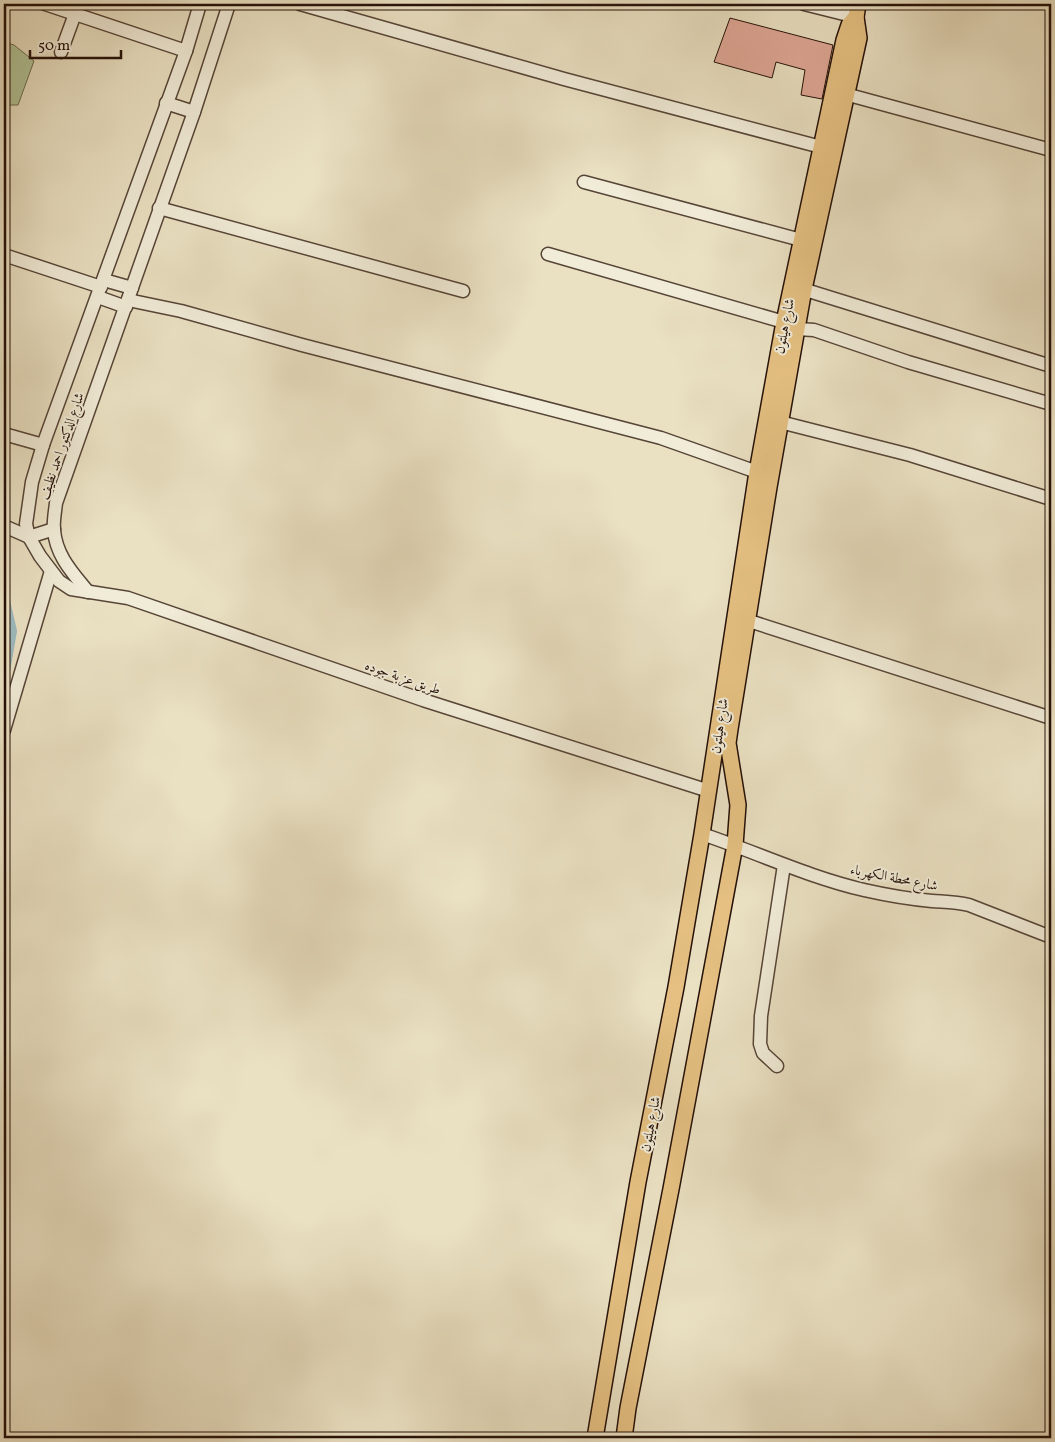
<svg xmlns="http://www.w3.org/2000/svg" width="1055" height="1442" font-family="Vollkorn,Amiri,serif">
<style>
.green{fill:#b2c498;stroke:#6c6a50}
.lines{fill:none;stroke-linecap:round;stroke-linejoin:round}
.canal{stroke:#9ebabf;stroke-width:12}
.building{fill:#dfa796;stroke:#251108}
.minor-casing{stroke:#564537;stroke-width:15}
.major-casing{stroke:#251108;stroke-width:18}
.minor{stroke:#f1ecd8;stroke-width:12}
.major{stroke:#e5c082;stroke-width:15}
.labels{text-anchor:middle;stroke-width:4;stroke-linejoin:round;paint-order:stroke}
.street-label{font-size:14px;fill:#251108;stroke:#f1ecd8}
</style>
<rect width="100%" height="100%" fill="#eae1c3"/>
<filter id="stains"><feTurbulence type="fractalNoise" baseFrequency=".004" numOctaves="4"/><feColorMatrix values="0 0 0 0 .2 0 0 0 0 .09 0 0 0 0 .02 0 0 0 .5 -.17"/></filter>
<radialGradient id="worn" r=".72"><stop offset=".6" stop-color="#630" stop-opacity="0"/><stop offset="1" stop-color="#630" stop-opacity=".3"/></radialGradient>
<!-- green -->
<polygon class="green" points="4,42 14,45 34,61 18,105 4,105"/>
<g class="lines">
<!-- canal -->
<polyline class="canal" points="4,601 11,631 4,671"/>
</g>
<!-- building -->
<polygon class="building" points="730,18 833,45 822,99 801,95 805,70 776,62 772,78 714,62"/>
<g class="lines">
<!-- minor casing -->
<g class="minor-casing">
<g id="minor">
<polyline points="45,4 186,51"/>
<polyline points="200,4 186,51 43,445 32,482 26,524 29,537 40,556 59,581 71,589 128,598 423,700 709,791"/>
<polyline points="300,4 564,79 821,147"/>
<polyline points="804,4 856,17"/>
<polyline points="61,52 75,14"/>
<polyline points="838,92 1051,150"/>
<polyline points="166,103 194,112"/>
<polyline points="584,182 801,240"/>
<polyline points="159,208 463,291"/>
<polyline points="548,254 784,322"/>
<polyline points="4,255 101,287"/>
<polyline points="104,280 132,288"/>
<polyline points="796,287 1051,366"/>
<polyline points="98,297 126,307"/>
<polyline points="128,300 181,311 302,345 661,438 757,472"/>
<polyline points="797,329 814,330 908,362 1051,404"/>
<polyline points="780,422 910,455 1051,499"/>
<polyline points="4,434 43,445"/>
<polyline points="4,526 29,537 54,529"/>
<path d="M88 592C73 573 56 556 54 530 53 522 55 512 56 503L194 112 229 4"/>
<polyline points="740,618 1051,718"/>
<polyline points="4,730 51,571"/>
<path d="M702 834C756 852 808 877 864 890 886 895 909 899 932 901 945 902 956 902 969 905L1051 937"/>
<polyline points="777,1066 763,1053 760,1044 761,1016 784,865"/>
</g>
</g>
<!-- major casing -->
<g class="major-casing">
<g id="major">
<polyline points="595,1438 638,1182 676,987 702,834 757,472 784,322 844,40 849,25 856,17"/>
<polyline points="624,1438 628,1408 671,1189 735,845 738,805 728,743 730,729 769,487 804,289 859,38 856,17 858,4"/>
</g>
</g>
<!-- minor -->
<use href="#minor" class="minor"/>
<!-- major -->
<use href="#major" class="major"/>
</g>
<g class="labels">
<!-- street labels -->
<g class="street-label">
<text transform="translate(784 326) rotate(-79)" y="5">شارع هيلتون</text>
<text transform="translate(61 446) rotate(-71)" y="5">شارع الدكتور احمد نظيف</text>
<text transform="translate(403 677) rotate(19)" y="5">طريق عزبة جوده</text>
<text transform="translate(719 726) rotate(-82)" y="5">شارع هيلتون</text>
<text transform="translate(894 877) rotate(11)" y="5">شارع محطة الكهرباء</text>
<text transform="translate(650 1124) rotate(-79)" y="5">شارع هيلتون</text>
</g>
</g>
<!-- margin -->
<rect width="1055" height="1442" fill="none" stroke="#eae1c3" stroke-width="20"/>
<rect x="5" y="5" width="1045" height="1432" fill="none" stroke="#251108" stroke-width="2.5"/>
<rect x="10" y="10" width="1035" height="1422" fill="none" stroke="#251108"/>
<!-- scale -->
<path d="M30 50v8h91v-8" fill="none" stroke="#251108" stroke-width="2.5"/>
<text x="38" y="50" font-size="15" fill="#251108" stroke="#f1ecd8" stroke-width="4" paint-order="stroke">50 m</text>
<rect width="100%" height="100%" filter="url(#stains)"/>
<rect width="100%" height="100%" fill="url(#worn)"/>
</svg>
